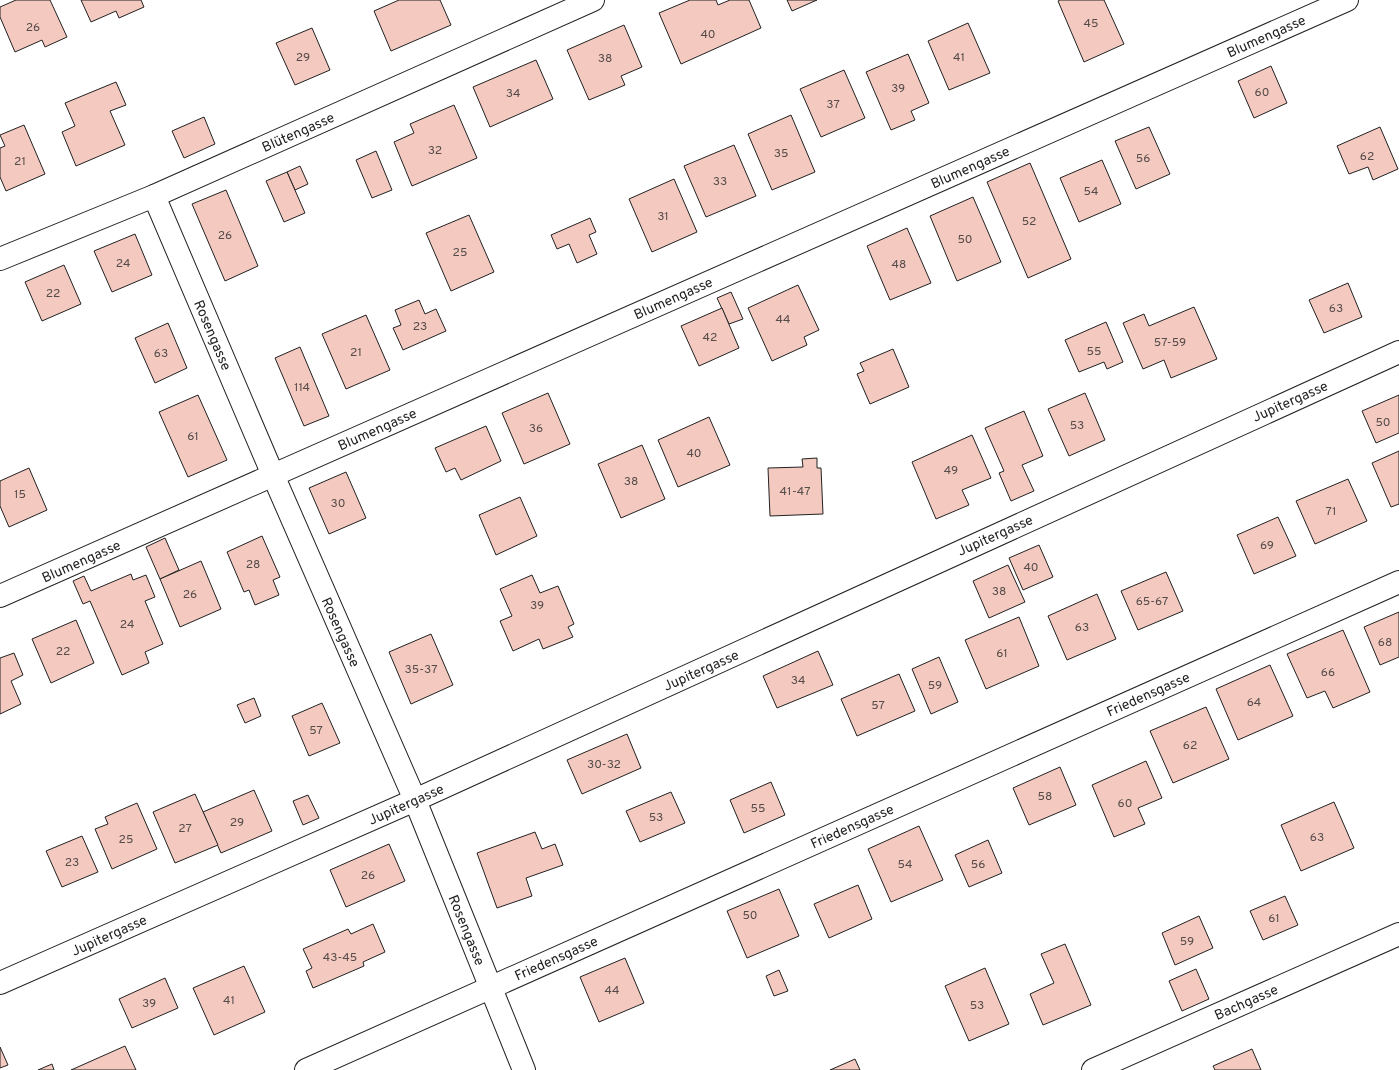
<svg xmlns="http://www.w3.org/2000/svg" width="1399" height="1070" font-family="Overpass,sans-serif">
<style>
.building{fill:#f3c9c0;stroke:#222}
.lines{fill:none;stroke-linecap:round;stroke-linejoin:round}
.minor-casing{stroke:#222;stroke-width:24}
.minor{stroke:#fff;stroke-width:22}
.labels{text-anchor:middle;stroke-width:3;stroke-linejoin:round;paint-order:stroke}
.number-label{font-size:12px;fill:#564c4a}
.street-label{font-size:14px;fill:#222;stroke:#fff}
</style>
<rect width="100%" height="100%" fill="#fff"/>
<!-- building -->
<g class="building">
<polygon points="16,0 50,0 67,37 45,47 42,40 15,52 0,17 0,7"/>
<polygon points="81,0 141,0 144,7 119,18 116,11 91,22"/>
<polygon points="399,0 440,0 451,25 391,51 374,11"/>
<polygon points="690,0 716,0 718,5 730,0 749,0 761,28 681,64 659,13"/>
<polygon points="787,0 817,0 792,11"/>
<polygon points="1060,0 1104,0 1124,44 1084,62 1058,1"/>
<polygon points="968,23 990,73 949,90 928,41"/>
<polygon points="624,25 642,67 621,76 625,85 589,100 567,50"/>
<polygon points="312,28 330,70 295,85 276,43"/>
<polygon points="908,54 929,103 911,111 915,120 891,130 866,72"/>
<polygon points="536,60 553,99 490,127 473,87"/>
<polygon points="1271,66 1287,103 1254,118 1238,81"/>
<polygon points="844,70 865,118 821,137 800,89"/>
<polygon points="116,82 126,105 110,111 125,145 76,166 62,132 75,126 65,103"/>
<polygon points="454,105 477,158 412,186 394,142 414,133 410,124"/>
<polygon points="791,115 815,172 772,190 748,134"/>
<polygon points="204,117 215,144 184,158 172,131"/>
<polygon points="24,125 45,174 6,191 0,177 0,148 5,146 0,135"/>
<polygon points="1149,127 1170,174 1136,189 1115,141"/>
<polygon points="1380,127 1398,169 1373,180 1368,167 1349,174 1337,146"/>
<polygon points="734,145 756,196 706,217 684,166"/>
<polygon points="376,151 392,190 372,198 356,160"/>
<polygon points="1102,160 1121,204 1079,222 1060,178"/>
<polygon points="1030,163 1071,259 1028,278 987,182"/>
<polygon points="300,166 308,184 295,190 287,172"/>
<polygon points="287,172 305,213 284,222 266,181"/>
<polygon points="674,179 697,232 652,252 629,199"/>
<polygon points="226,190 258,266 225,281 192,204"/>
<polygon points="973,197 1001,262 957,281 930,216"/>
<polygon points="469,215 494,272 451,291 426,233"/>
<polygon points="590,218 596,232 589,235 597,254 577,263 569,244 557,249 551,235"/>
<polygon points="907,228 931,283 890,300 867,246"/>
<polygon points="135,234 152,275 112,292 94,251"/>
<polygon points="64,265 81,304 42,321 25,282"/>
<polygon points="1348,283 1362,317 1324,333 1309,300"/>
<polygon points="798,285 819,330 804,337 807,345 772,361 748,308"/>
<polygon points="731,292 743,319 729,324 717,298"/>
<polygon points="419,300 425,314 436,309 446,331 403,350 393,328 401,325 395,310"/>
<polygon points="1194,307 1217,359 1171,378 1164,360 1143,369 1123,323 1144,314 1149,326"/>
<polygon points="722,308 739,348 699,366 681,326"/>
<polygon points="366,315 390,370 346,389 322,334"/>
<polygon points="1106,322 1123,362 1107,369 1104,362 1079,372 1065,340"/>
<polygon points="168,323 187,368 155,383 135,338"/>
<polygon points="300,347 329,416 304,426 275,358"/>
<polygon points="893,349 909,387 870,404 857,374 864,371 860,363"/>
<polygon points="548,393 570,444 524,464 502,413"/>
<polygon points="1085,393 1105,440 1069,456 1048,409"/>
<polygon points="198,395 227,460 188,477 159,412"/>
<polygon points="1399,395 1399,433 1376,443 1362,411"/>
<polygon points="1024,411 1043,456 1022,465 1034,491 1011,501 999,473 1004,471 985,428"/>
<polygon points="709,417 730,465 678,487 658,440"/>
<polygon points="486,426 501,461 461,480 455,468 446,472 435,448"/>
<polygon points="972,435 991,478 962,490 969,505 936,519 912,462"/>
<polygon points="642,445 665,499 621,518 598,464"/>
<polygon points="1399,451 1399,504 1391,507 1372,463"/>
<polygon points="817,458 817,468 821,468 823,514 770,516 768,468 803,467 802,459"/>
<polygon points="29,468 47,510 9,527 0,506 0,481"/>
<polygon points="346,472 366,518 329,534 309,488"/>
<polygon points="1348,479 1367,521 1315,544 1296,501"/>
<polygon points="520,497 537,536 496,555 479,515"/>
<polygon points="1278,517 1296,556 1254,574 1237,535"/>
<polygon points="262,536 280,577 273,580 279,595 255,605 249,590 244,592 227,552"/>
<polygon points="165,538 179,570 160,579 146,547"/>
<polygon points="1039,545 1053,577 1023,590 1009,558"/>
<polygon points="201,561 221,609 180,627 160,579"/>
<polygon points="1008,565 1025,602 989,618 973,581"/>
<polygon points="1166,572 1183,611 1138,630 1121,591"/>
<polygon points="131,574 133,580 146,575 155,597 145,601 163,644 145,652 149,663 122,675 90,601 83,604 73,581 84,576 91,591"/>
<polygon points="532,575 540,593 558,586 574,624 568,627 573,637 543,649 539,639 513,651 500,621 512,616 500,589"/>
<polygon points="1097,594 1116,639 1067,660 1048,616"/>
<polygon points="1399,612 1399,657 1380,665 1364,627"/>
<polygon points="1019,617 1039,666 986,689 965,640"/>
<polygon points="76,620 94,663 51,683 32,639"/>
<polygon points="1343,630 1370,692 1333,708 1325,691 1307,698 1287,654"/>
<polygon points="431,634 453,685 411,704 389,652"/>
<polygon points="818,651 833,685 777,708 763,676"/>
<polygon points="14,653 23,675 11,681 21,704 0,714 0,658"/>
<polygon points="939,657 958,702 931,714 912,669"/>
<polygon points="1270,665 1293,716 1238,740 1216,689"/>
<polygon points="899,674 915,711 857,736 841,699"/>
<polygon points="254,698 261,716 245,723 237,705"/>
<polygon points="322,703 340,743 309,756 292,716"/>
<polygon points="1206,707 1229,759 1173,783 1150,731"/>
<polygon points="627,734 641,768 582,794 567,760"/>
<polygon points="1146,761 1162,798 1138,808 1145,824 1114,837 1092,785"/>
<polygon points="1060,767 1076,805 1029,825 1013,788"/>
<polygon points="771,782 785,815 744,833 730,800"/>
<polygon points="254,790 272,831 221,853 203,812"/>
<polygon points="671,792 685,823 640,842 626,811"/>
<polygon points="195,794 218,845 175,863 153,812"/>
<polygon points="308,795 319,818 303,825 293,801"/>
<polygon points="1334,802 1354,848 1301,871 1281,825"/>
<polygon points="137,803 157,849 112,869 95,829 108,824 105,817"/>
<polygon points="919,826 943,880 891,902 868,849"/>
<polygon points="535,832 542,849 555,844 563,865 526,878 532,896 497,908 477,853"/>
<polygon points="82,836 98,872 62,887 46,851"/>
<polygon points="988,840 1002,873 969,887 955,855"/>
<polygon points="389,844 405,881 346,907 330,870"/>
<polygon points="858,885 872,919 829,938 814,904"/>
<polygon points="779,889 799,936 747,958 727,911"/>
<polygon points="1285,896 1298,925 1263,940 1250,911"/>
<polygon points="1199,916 1213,948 1175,965 1162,933"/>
<polygon points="373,924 385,952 363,962 364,966 313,988 306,971 312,968 303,949 348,929 351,934"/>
<polygon points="1065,944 1091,1005 1043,1025 1030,994 1054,983 1041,954"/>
<polygon points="625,958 644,1003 599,1022 580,977"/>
<polygon points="244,966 265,1012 214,1035 193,988"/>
<polygon points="985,968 1009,1024 969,1041 945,986"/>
<polygon points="1196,969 1209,999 1182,1011 1169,981"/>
<polygon points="779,970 788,991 774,996 766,976"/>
<polygon points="165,978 178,1008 132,1028 119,999"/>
<polygon points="125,1046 136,1070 71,1070"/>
<polygon points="0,1047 8,1065 0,1068"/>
<polygon points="1252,1049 1261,1070 1215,1070 1213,1066"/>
<polygon points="855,1059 860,1070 830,1070"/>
<polygon points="52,1064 54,1070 38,1070"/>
</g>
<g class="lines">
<!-- minor casing -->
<g class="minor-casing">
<g id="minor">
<polyline points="154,196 273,475 415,800 524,1070"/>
<polyline points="0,259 154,196 593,0"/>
<polyline points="0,596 1347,0"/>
<polyline points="0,983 415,800 1399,352"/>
<polyline points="306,1070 1399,582"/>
<polyline points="1093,1070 1399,934"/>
</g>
</g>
<!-- minor -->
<use href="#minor" class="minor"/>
</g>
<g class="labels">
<!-- number labels -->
<g class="number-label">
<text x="1091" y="27">45</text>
<text x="33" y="31">26</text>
<text x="708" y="38">40</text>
<text x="303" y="61">29</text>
<text x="959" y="61">41</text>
<text x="605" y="62">38</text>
<text x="898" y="92">39</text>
<text x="1262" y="96">60</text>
<text x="513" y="97">34</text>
<text x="833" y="108">37</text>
<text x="435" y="154">32</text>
<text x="781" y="157">35</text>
<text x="1367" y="160">62</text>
<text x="1143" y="162">56</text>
<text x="20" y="165">21</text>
<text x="720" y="185">33</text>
<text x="1091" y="195">54</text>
<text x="663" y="220">31</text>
<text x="1029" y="225">52</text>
<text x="225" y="239">26</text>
<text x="965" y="243">50</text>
<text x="460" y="256">25</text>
<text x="123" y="267">24</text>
<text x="899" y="268">48</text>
<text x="53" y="297">22</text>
<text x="1336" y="312">63</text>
<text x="783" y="323">44</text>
<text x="420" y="330">23</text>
<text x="710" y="341">42</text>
<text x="1170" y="346">57-59</text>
<text x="1094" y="355">55</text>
<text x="356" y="356">21</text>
<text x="161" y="357">63</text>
<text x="302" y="391">114</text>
<text x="1383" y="426">50</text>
<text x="1077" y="429">53</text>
<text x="536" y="432">36</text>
<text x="193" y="440">61</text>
<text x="694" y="457">40</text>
<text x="951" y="474">49</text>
<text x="631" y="485">38</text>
<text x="795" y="495">41-47</text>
<text x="20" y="498">15</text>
<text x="338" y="507">30</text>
<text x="1331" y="515">71</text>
<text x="1267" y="549">69</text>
<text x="253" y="568">28</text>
<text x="1031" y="571">40</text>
<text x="999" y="595">38</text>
<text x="190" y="598">26</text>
<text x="1152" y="605">65-67</text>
<text x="537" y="609">39</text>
<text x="127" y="628">24</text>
<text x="1082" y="631">63</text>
<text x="1385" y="646">68</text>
<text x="63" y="655">22</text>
<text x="1002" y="657">61</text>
<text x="421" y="673">35-37</text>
<text x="1328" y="676">66</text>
<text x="798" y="684">34</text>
<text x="935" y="689">59</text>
<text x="1254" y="706">64</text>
<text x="878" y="709">57</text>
<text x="316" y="734">57</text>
<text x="1190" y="749">62</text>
<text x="604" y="768">30-32</text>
<text x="1045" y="800">58</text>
<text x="1125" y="807">60</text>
<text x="758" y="812">55</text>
<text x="656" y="821">53</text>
<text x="237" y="826">29</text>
<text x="185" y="832">27</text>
<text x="1317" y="841">63</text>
<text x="126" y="843">25</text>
<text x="72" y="866">23</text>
<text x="905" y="868">54</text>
<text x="978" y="868">56</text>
<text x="368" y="879">26</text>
<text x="750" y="919">50</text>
<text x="1274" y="922">61</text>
<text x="1187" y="945">59</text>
<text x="340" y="961">43-45</text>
<text x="612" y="994">44</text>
<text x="229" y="1004">41</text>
<text x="149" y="1007">39</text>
<text x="977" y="1009">53</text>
</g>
<!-- street labels -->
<g class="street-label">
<text transform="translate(1266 36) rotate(-24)" y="5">Blumengasse</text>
<text transform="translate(298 132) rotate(-24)" y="5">Blütengasse</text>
<text transform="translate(970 167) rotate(-24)" y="5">Blumengasse</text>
<text transform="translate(673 298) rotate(-24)" y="5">Blumengasse</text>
<text transform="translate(213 335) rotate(67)" y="5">Rosengasse</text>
<text transform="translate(1290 401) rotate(-24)" y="5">Jupitergasse</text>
<text transform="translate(377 429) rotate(-24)" y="5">Blumengasse</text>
<text transform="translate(995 535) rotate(-24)" y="5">Jupitergasse</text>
<text transform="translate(81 561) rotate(-24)" y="5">Blumengasse</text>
<text transform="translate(341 632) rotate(66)" y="5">Rosengasse</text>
<text transform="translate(701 670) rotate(-24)" y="5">Jupitergasse</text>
<text transform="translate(1148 694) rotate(-24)" y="5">Friedensgasse</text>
<text transform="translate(406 804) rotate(-24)" y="5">Jupitergasse</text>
<text transform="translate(852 826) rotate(-24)" y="5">Friedensgasse</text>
<text transform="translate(467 930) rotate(68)" y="5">Rosengasse</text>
<text transform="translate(109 935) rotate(-24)" y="5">Jupitergasse</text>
<text transform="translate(556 958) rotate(-24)" y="5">Friedensgasse</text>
<text transform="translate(1246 1002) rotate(-24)" y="5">Bachgasse</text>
</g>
</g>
</svg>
